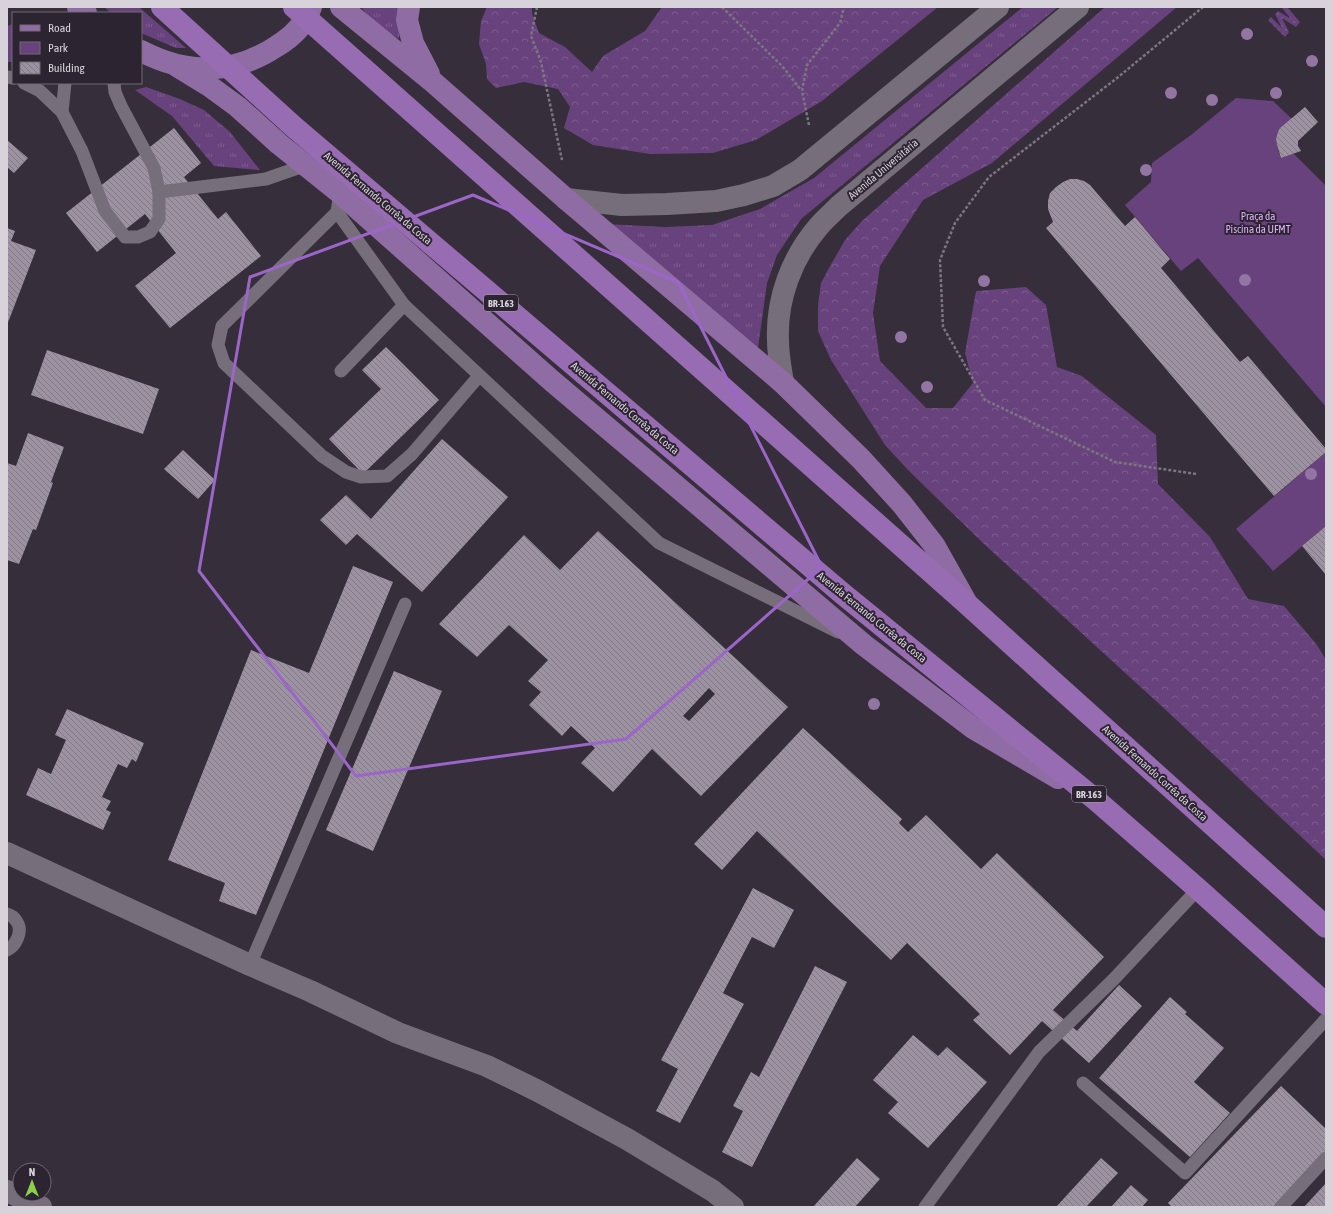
<svg xmlns="http://www.w3.org/2000/svg" width="1333" height="1214" font-family="'Asap Condensed',sans-serif">
<style>
.grass{fill:url(#grass-tufts)}
.forest{fill:url(#forest-crowns)}
.park{fill:#68427d}
.garden{fill:url(#garden-dots)}
.building{fill:url(#building-back-hatch);fill-rule:evenodd}
.lines{fill:none;stroke-linecap:round;stroke-linejoin:round}
.path{stroke:#7c7680;stroke-width:2.5;stroke-dasharray:3 2;stroke-linecap:butt}
.service{stroke:#776e7c;stroke-width:13}
.minor{stroke:#776e7c;stroke-width:22}
.tertiary{stroke:#776e7c;stroke-width:22}
.primary{stroke:#906ca4;stroke-width:22}
.trunk{stroke:#986cb2;stroke-width:22}
.tree{fill:#9275a2}
.marked{fill:none;stroke:#9c66c9;stroke-width:3;stroke-linejoin:round}
.labels{text-anchor:middle;stroke-width:4;stroke-linejoin:round;paint-order:stroke}
.shield{fill:#2c2431;stroke:#a49ea8;stroke-width:1}
.shield-label{font-size:10px;font-weight:bold;fill:#d8d3db}
.street-label{font-size:11px;fill:#d8d3db;stroke:#2c2431}
.park-label{font-size:11px;fill:#ddaff7;stroke:#2c2431}
</style>
<defs>
<pattern id="grass-tufts" width="24" height="20" patternUnits="userSpaceOnUse"><rect width="24" height="20" fill="#68427d"/><path d="M3 7l-1-3M5 7V3M7 7l1-3M15 17l-1-3M17 17v-4M19 17l1-3" fill="none" stroke="#7d5c8f"/></pattern>
<pattern id="forest-crowns" width="20" height="18" patternUnits="userSpaceOnUse"><rect width="20" height="18" fill="#68427d"/><path d="M2 6a3 3 0 1 1 6 0M12 15a3 3 0 1 1 6 0" fill="none" stroke="#7d5c8f"/></pattern>
<pattern id="garden-dots" width="8" height="8" patternUnits="userSpaceOnUse"><rect width="8" height="8" fill="#68427d"/><path d="M2 2h.1M6 6h.1" fill="none" stroke="#7d5c8f" stroke-width="1.8" stroke-linecap="round"/></pattern>
<pattern id="building-back-hatch" width="6" height="6" patternUnits="userSpaceOnUse"><rect width="6" height="6" fill="#9c92a2"/><path d="M-1 5l2 2M0 0l6 6M5-1l2 2" fill="none" stroke="#817985"/></pattern>
</defs>
<rect width="100%" height="100%" fill="#362e3b"/>
<!-- grass -->
<g class="grass">
<polygon points="104,7 139,7 186,48 176,48 141,33 141,13 111,13"/>
<path d="M361 7H402L400 16 399 39C385 30 371 21 361 7Z"/>
<polygon points="1023,7 1058,7 801,219 777,255 767,283 758,348 604,224 666,227 712,225 760,209 814,178"/>
<polygon points="13,24 13,62 7,62 7,26"/>
<polygon points="146,87 180,99 204,110 230,132 260,170 214,166 172,116 135,90"/>
</g>
<!-- forest -->
<g class="forest">
<polygon points="487,7 532,7 532,14 539,33 565,47 592,72 603,56 645,31 662,7 938,7 822,101 756,140 713,153 650,154 593,145 564,128 570,107 558,89 524,82 496,88 487,79 486,64 479,44 481,21"/>
<polygon points="1105,7 1177,7 992,163 923,200 880,266 873,313 880,361 926,408 953,408 973,383 965,353 976,291 1026,287 1046,305 1057,367 1082,376 1156,435 1158,484 1210,537 1248,599 1284,606 1317,645 1326,660 1326,860 1168,712 984,544 908,470 885,445 831,360 818,331 818,305 821,283 829,268 845,240 862,221"/>
</g>
<!-- park -->
<g class="park">
<polygon points="1236,98 1273,101 1292,119 1276,139 1278,150 1281,158 1293,153 1326,186 1326,407 1198,258 1181,271 1125,205 1151,182 1152,163 1191,135"/>
<polygon points="1326,452 1326,526 1273,571 1236,529"/>
</g>
<!-- garden -->
<polygon class="garden" points="1282,7 1287,7 1300,22 1296,27 1282,18 1289,32 1285,37 1268,20 1271,17 1282,28 1275,14 1278,11 1291,19 1282,8"/>
<!-- building -->
<g class="building">
<polygon points="1305,107 1318,122 1298,141 1298,146 1301,151 1281,158 1277,145 1276,139 1278,132 1280,128"/>
<polygon points="174,128 201,163 184,177 218,219 226,212 261,256 170,328 135,286 176,253 145,214 97,252 66,213"/>
<polygon points="7,140 28,158 14,173 7,167"/>
<polygon points="1070,179 1077,179 1084,181 1090,185 1125,226 1135,217 1170,259 1161,268 1240,362 1248,356 1326,449 1326,452 1274,496 1046,228 1053,222 1048,209 1048,201 1050,193 1056,187 1063,182"/>
<polygon points="7,228 15,231 11,241 36,250 7,325"/>
<polygon points="386,347 439,400 363,474 329,439 381,389 362,370"/>
<polygon points="47,350 159,389 143,434 31,395"/>
<polygon points="28,433 64,447 51,482 53,483 36,530 33,529 19,564 7,560 7,463 16,466"/>
<polygon points="442,439 508,497 422,592 357,534 346,545 320,520 346,495 371,519"/>
<polygon points="183,450 215,480 198,499 164,469"/>
<polygon points="1326,526 1326,575 1302,546"/>
<path d="M598 531 788 707 701 796 652 749 613 792 581 763 595 748 571 726 562 736 529 705 541 692 528 681 548 660 509 625 477 657 439 624 524 535 560 570ZM709 688 715 694 689 721 683 716Z"/>
<polygon points="353,566 393,582 256,915 219,901 225,883 168,860 251,650 309,673"/>
<polygon points="394,671 442,691 373,851 326,830"/>
<polygon points="67,709 144,743 136,762 132,759 127,768 118,764 102,797 111,801 106,810 111,812 103,830 26,795 38,768 51,774 66,740 55,735"/>
<polygon points="803,728 902,819 899,823 908,832 926,815 981,869 997,853 1104,957 1053,1010 1077,1031 1119,985 1142,1006 1089,1063 1042,1021 1010,1055 973,1020 980,1014 907,943 891,960 757,831 722,870 694,844"/>
<polygon points="753,888 794,910 774,948 752,937 723,993 744,1004 680,1123 656,1111 678,1069 661,1060"/>
<polygon points="815,966 847,982 752,1167 722,1152 743,1111 733,1106 751,1072 759,1077"/>
<polygon points="1170,997 1187,1012 1185,1014 1224,1048 1194,1082 1230,1113 1190,1157 1099,1078"/>
<polygon points="913,1035 938,1056 947,1047 987,1082 928,1148 888,1113 898,1102 873,1080"/>
<polygon points="1281,1086 1326,1129 1326,1152 1273,1207 1172,1207 1168,1203"/>
<polygon points="857,1158 880,1179 855,1207 813,1207"/>
<polygon points="1101,1158 1118,1173 1086,1207 1056,1207"/>
<polygon points="1326,1183 1326,1207 1304,1207"/>
<polygon points="1131,1185 1148,1200 1142,1207 1111,1207"/>
</g>
<g class="lines">
<!-- path -->
<g class="path">
<polyline points="537,7 531,36 541,62 562,160"/>
<polyline points="722,7 783,67 801,90"/>
<polyline points="809,125 802,91 807,65 840,23 844,7"/>
<polyline points="1196,474 1115,462 985,400 943,327 940,260 955,223 989,177 1117,78 1203,7"/>
</g>
<!-- service -->
<g class="service">
<polyline points="7,77 13,78"/>
<polyline points="24,83 40,91 62,112 82,151 105,211 125,237 138,237 150,232 159,219 159,192 154,168 121,106 115,92 114,83"/>
<polyline points="62,112 65,83"/>
<polyline points="159,192 266,179 306,165"/>
<polyline points="340,193 337,212 404,305 659,543 838,632"/>
<polyline points="337,212 222,326 218,345 224,363 322,456 346,472 361,477 387,476 412,454 479,376"/>
<polyline points="341,371 404,305"/>
<path d="M7 914C11 915 15 918 17 922 23 931 16 946 7 950"/>
<polyline points="250,965 405,604"/>
<polyline points="1083,1083 1185,1173 1326,1019"/>
<polyline points="925,1207 1039,1052 1114,979 1198,889"/>
<polyline points="1281,1207 1326,1158"/>
</g>
<!-- minor -->
<g class="minor">
<polyline points="7,853 250,965 310,991 398,1033 487,1066 538,1091 627,1139 713,1191 733,1207"/>
<polyline points="7,1191 41,1207"/>
</g>
<!-- tertiary -->
<g class="tertiary">
<polyline points="566,199 622,205 667,204 716,201 744,195 773,186 800,170 998,7"/>
<path d="M783 383C781 369 778 355 778 341 776 299 792 257 819 226 825 219 832 213 839 206L1078 7"/>
</g>
<!-- primary -->
<g class="primary">
<polyline points="78,7 86,13"/>
<polyline points="341,7 433,82 566,199 783,383 861,459 902,504 934,545 966,602"/>
<polyline points="409,7 407,20 413,43 429,74"/>
<path d="M141 51C187 75 234 75 277 46 292 37 305 24 311 7"/>
<polyline points="177,66 208,85 238,107 279,144 340,193 552,381 864,645 973,728 1058,778"/>
</g>
<!-- trunk -->
<g class="trunk">
<polyline points="162,7 294,127 843,594 1096,800 1198,889 1326,1004"/>
<polyline points="294,7 966,603 1050,679 1326,927"/>
</g>
</g>
<!-- trees -->
<g class="tree">
<circle cx="1247" cy="34" r="6"/>
<circle cx="1312" cy="61" r="6"/>
<circle cx="1171" cy="93" r="6"/>
<circle cx="1276" cy="93" r="6"/>
<circle cx="1212" cy="100" r="6"/>
<circle cx="1146" cy="170" r="6"/>
<circle cx="1245" cy="280" r="6"/>
<circle cx="984" cy="281" r="6"/>
<circle cx="901" cy="337" r="6"/>
<circle cx="927" cy="387" r="6"/>
<circle cx="1311" cy="474" r="6"/>
<circle cx="874" cy="704" r="6"/>
</g>
<!-- marked area -->
<path class="marked" d="M473 195 678 282 822 567 626 739 356 776 199 571 250 277Z"/>
<g class="labels">
<!-- shield labels -->
<g class="shield">
<rect x="484" y="295" width="34" height="16" rx="3"/>
<rect x="1072" y="786" width="34" height="16" rx="3"/>
</g>
<g class="shield-label">
<text x="501" y="307">BR-163</text>
<text x="1089" y="798">BR-163</text>
</g>
<!-- street labels -->
<g class="street-label">
<text transform="translate(883 169) rotate(-40)" y="4">Avenida Universitária</text>
<text transform="translate(378 198) rotate(40)" y="4">Avenida Fernando Corrêa da Costa</text>
<text transform="translate(625 408) rotate(40)" y="4">Avenida Fernando Corrêa da Costa</text>
<text transform="translate(872 617) rotate(39)" y="4">Avenida Fernando Corrêa da Costa</text>
<text transform="translate(1155 773) rotate(42)" y="4">Avenida Fernando Corrêa da Costa</text>
</g>
<!-- park labels -->
<g class="park-label">
<text x="1258" y="220">Praça da<tspan x="1258" dy="13">Piscina da UFMT</tspan></text>
</g>
</g>
<!-- border -->
<rect width="1333" height="1214" fill="none" stroke="#d8d3db" stroke-width="16"/>
<!-- legend -->
<rect x="12" y="12" width="130" height="72" fill="#2c2431" stroke="#716a75"/>
<rect x="20" y="25" width="20" height="6" fill="#906ca4" stroke="#716a75"/>
<text x="48" y="32" font-size="12" fill="#d8d3db">Road</text>
<rect x="20" y="42" width="20" height="12" fill="#68427d" stroke="#716a75"/>
<text x="48" y="52" font-size="12" fill="#d8d3db">Park</text>
<rect x="20" y="62" width="20" height="12" fill="url(#building-back-hatch)" stroke="#716a75"/>
<text x="48" y="72" font-size="12" fill="#d8d3db">Building</text>
<!-- north arrow -->
<g transform="translate(32 1182)"><circle r="19" fill="#2c2431" stroke="#716a75"/>
<path d="M0-3L7 15L0 10L-7 15Z" fill="#89cf48"/>
<text y="-6" font-size="11" font-weight="bold" text-anchor="middle" fill="#d8d3db">N</text>
</g>
</svg>
